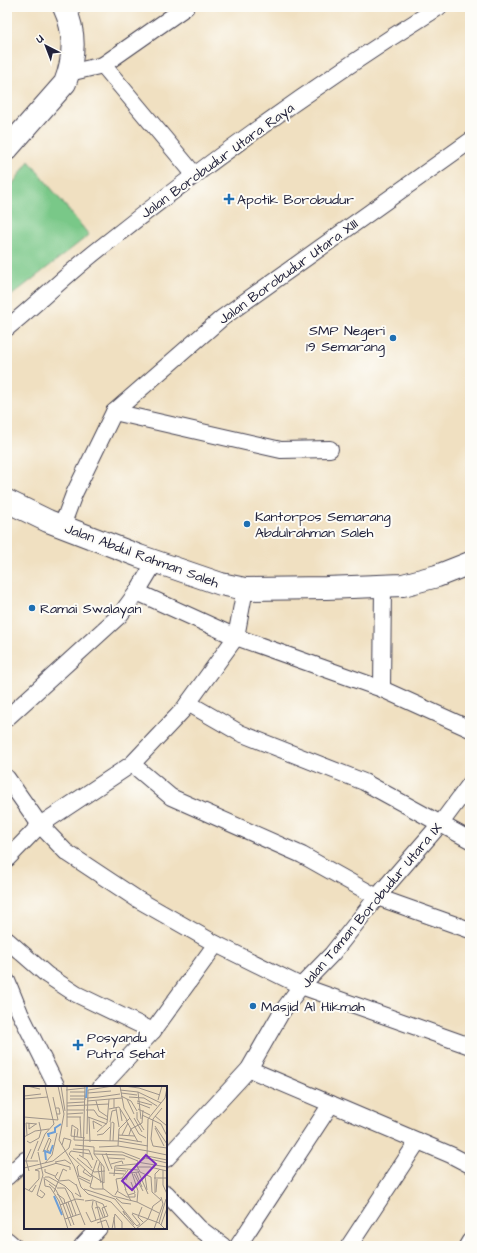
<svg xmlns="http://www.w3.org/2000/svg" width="477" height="1253" font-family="'Architects Daughter',sans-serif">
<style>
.green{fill:#79c888;stroke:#4e7562}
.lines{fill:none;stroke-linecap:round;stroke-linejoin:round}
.street-casing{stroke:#413e4f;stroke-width:18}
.secondary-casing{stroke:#413e4f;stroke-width:24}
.street{stroke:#fff;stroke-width:16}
.secondary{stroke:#fff;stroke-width:22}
.poi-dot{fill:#1f6fb2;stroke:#fdfcf7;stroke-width:1.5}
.labels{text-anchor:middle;stroke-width:4;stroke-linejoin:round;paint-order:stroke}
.street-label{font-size:14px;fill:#22223b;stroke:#fdfcf7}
.poi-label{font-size:14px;fill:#22223b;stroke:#fdfcf7;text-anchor:start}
.inset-river{fill:none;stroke:#6d9fd8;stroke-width:2}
.inset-road{fill:none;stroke:#9e948b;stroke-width:1}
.view{fill:#7b2cbf;fill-opacity:0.15;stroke:#7b2cbf;stroke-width:2}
.inset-edge{fill:none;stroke:#22223b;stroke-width:2}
</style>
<rect width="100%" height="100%" fill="#fdfcf7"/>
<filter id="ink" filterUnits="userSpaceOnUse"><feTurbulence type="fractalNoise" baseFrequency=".025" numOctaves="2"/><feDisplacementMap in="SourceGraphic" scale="8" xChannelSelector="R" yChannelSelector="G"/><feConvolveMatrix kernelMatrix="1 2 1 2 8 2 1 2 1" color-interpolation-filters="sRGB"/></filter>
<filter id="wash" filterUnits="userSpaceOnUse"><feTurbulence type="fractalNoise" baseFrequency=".012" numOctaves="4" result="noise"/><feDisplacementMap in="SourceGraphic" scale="16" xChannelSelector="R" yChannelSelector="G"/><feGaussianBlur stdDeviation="0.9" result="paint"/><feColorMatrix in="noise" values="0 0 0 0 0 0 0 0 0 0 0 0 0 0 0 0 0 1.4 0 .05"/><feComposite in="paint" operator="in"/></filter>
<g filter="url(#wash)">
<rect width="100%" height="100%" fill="#f0e0c1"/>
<!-- green -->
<polygon class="green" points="29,161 89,235 7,299 7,192"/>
</g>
<g filter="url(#ink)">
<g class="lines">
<!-- street casing -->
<g class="street-casing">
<g id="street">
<polyline points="103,65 194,174"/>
<polyline points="69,73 103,65 186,7"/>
<path d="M7 328C38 303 67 274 99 249 208 162 321 81 439 7"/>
<polyline points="114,412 281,450 330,449"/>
<polyline points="62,526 74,494 114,412 222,318 470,141"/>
<polyline points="137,592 236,637 382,689 470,729"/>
<polyline points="382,689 383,586"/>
<polyline points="188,703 240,733 364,782 470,840"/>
<polyline points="7,718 120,615 137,592 155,562"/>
<polyline points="132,764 171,797 302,855 377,897 470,930"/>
<polyline points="7,778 40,825 66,852 137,899 216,944 301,986 470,1046"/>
<polyline points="7,859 40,825 132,764 183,710 236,637 245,589"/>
<polyline points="7,940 47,975 76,994 153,1031"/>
<polyline points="7,981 20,1013 57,1087"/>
<polyline points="249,1069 451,1155 470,1165"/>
<polyline points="101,1087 153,1031 216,944"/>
<polyline points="166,1159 249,1069 281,1013 301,986 332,954 377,897 441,823 470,784"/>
<polyline points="7,1177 25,1160"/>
<polyline points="166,1193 199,1228 223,1246"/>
<polyline points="7,1240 14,1246"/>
<polyline points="82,1246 99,1228"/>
<polyline points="238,1246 331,1104"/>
<polyline points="349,1246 418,1141"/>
<polyline points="467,1246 470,1241"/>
</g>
</g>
<!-- secondary casing -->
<g class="secondary-casing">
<g id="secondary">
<path d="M7 149 65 83C75 57 76 32 64 7"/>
<polyline points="7,501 48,521 139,556 221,584 245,589 326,588 403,585 437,576 470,563"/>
</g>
</g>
<!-- street -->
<use href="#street" class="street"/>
<!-- secondary -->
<use href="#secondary" class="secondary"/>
</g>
</g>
<!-- markers -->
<g class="poi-dot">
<path d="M227 193h4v4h4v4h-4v4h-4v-4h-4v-4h4z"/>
<circle cx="393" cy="338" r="4"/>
<circle cx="247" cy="524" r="4"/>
<circle cx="32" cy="608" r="4"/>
<circle cx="253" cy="1006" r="4"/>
<path d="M76 1039h4v4h4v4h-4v4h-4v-4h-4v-4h4z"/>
</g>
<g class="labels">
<!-- street labels -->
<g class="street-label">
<text transform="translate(217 160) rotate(-36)" y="5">Jalan Borobudur Utara Raya</text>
<text transform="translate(288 271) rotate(-36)" y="5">Jalan Borobudur Utara XIII</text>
<text transform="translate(142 555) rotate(20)" y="5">Jalan Abdul Rahman Saleh</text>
<text transform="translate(371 905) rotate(-50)" y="5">Jalan Taman Borobudur Utara IX</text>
</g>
<!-- poi labels -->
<g class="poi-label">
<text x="237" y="204">Apotik Borobudur</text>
<text x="385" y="335" text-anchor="end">SMP Negeri<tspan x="385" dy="16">19 Semarang</tspan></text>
<text x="255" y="521">Kantorpos Semarang<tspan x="255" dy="16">Abdulrahman Saleh</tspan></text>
<text x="40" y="613">Ramai Swalayan</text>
<text x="261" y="1011">Masjid Al Hikmah</text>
<text x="87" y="1042">Posyandu<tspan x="87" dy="16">Putra Sehat</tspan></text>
</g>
</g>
<!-- overview -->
<g transform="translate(24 1086)">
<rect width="143" height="143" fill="#f0e0c1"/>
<path class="inset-river" d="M62 12 63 0M25 51 24 48 31 46V42L37 38M22 74 21 65 26 67 29 59M30 110 38 129"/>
<path class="inset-road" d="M3 0 16 3M34 0 40 28 35 54 50 80 57 101 64 108 87 116 112 143M37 0 41 25M96 0 100 22 115 48 122 52M100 0 115 2 136 9M42 4 61 2M96 4 114 6 137 17M46 6H61M114 6 117 33M64 7 87 5M97 7 113 9M0 10 17 8M46 10H61M97 10 107 15 113 25M75 11 96 8M105 11 120 12 133 20M63 12 75 11M0 13 24 11M46 13H62M103 13 110 28M134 14 138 0M63 15 98 12M72 15 75 25 84 31M113 15 128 19M43 17 60 16M113 17 126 22M43 20 85 18M32 22H35L36 28H33M90 22 95 21 103 34M92 22 95 41M138 22 129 33 127 53 129 60 143 62M85 23 90 22V13M96 23 98 35M114 23 126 29M43 24H60M62 24H70L74 30 84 34M113 26V33L120 44M43 28 59 27M118 29 137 38 143 50M131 30 143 40M0 31 34 34 29 11M43 31H57M56 31 57 51M64 31 83 38M65 31 66 56M110 32 118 46M102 34 114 56M86 36 88 25 92 24M88 36 90 37 89 55M5 37V43L12 38M118 37 119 24M48 39 47 50 61 52M48 39 54 43 53 51M131 40 143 58M43 41V0M131 42 140 60M51 43 50 54 94 55 124 60M70 43 69 35 78 40M73 46 83 37 85 13M63 48 64 4 89 0M3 49 2 37 13 38M73 49 79 48 86 41M94 49 111 50M98 49 104 37M105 49 107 43 118 37M0 51 11 45 25 43M94 52 118 56M3 55 6 57 15 52 17 45 15 36M86 55 87 36M51 59 70 61V68L80 81V97L66 88 45 68 47 65 66 68M94 60 95 43 106 32M75 61 94 60 124 65M49 63 65 64 69 74M14 65 21 48 30 38 21 0M70 65 98 66 116 73M124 65 143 69M14 66 19 89 13 109 18 112 21 108 16 104M19 66 25 52 27 54 23 64 25 65M82 67 88 83M70 68 99 69 114 75M78 68 85 85M55 69 63 74 68 82M123 70 143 74M59 71 61 0M53 72 70 86 81 85M84 72 101 73M122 72 143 77M7 73 14 55M0 75H14M31 76 41 74 47 78M76 76 74 83 77 97M113 76 143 81M21 77 28 69 33 47M31 77 46 81V84M77 78 79 103M87 78 98 75 99 78M55 79 53 81 55 91M113 81H126L143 85M0 82 29 75 45 62 47 54 40 52 38 59M92 82 114 84M21 83V86L31 90M61 83 59 86 67 91M90 84 102 85M107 84 114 105 113 116M139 84V99L143 108M5 85 2 74 7 63M114 85 124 108M34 86 31 91 35 95 45 94 52 99M85 87 100 88M112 87 118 101M110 88 119 105M55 90 66 95M69 90 66 101 70 103H80L89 110 113 116M90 90 91 80 112 78M121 90 123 104M20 91 21 100 26 101 35 115 44 143M21 91H25L41 100 48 107 61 139M67 91 73 74M55 92 67 98M130 92H143M15 93V85L11 84 33 77M21 93 33 101M102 94 105 87 115 86M25 98 32 104 39 118M0 102 8 106 12 99M33 102H41L47 115M60 103 91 113 110 137 113 140 116 138M101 103 107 115M5 104 15 93M102 104 98 92 104 84M93 105 103 111H111V108M30 106 39 83 43 85M132 106 133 93M51 107 57 111 52 98M131 107V88L136 83M33 108 40 113 41 118M91 109 94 104 92 93 98 92M104 109 111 107 107 96M92 112 98 117 107 118M47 115 52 129M61 115 69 114 79 118 84 130M69 115 68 121 72 134M44 116 49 130M72 116 79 143M113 116 135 127M42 117 50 139M39 118 47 140M36 119 52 113 60 114M118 121 114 131 119 136M71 122 75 121 79 131M62 126 67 136 84 130M108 127 135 137 141 143M108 128 116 138M101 129 99 125 110 139M81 131 78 122 83 120M90 131 91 143M41 133 56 128M73 137 82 134 85 142M135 137 142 113M137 139 143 122M88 143 91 128 98 136V143M112 143 124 133 129 120 137 114 128 106 127 91 116 86 112 78 123 71 124 33 141 12 143 2M130 143 139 118 137 111"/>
<path class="view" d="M122 69 132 78 108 104 98 95Z"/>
<rect width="143" height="143" class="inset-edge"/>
</g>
<!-- margin -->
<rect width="477" height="1253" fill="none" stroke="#fdfcf7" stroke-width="24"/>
<!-- north arrow -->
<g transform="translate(46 46) rotate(318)" stroke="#fdfcf7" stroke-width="3" paint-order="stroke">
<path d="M0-3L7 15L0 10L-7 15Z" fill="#22223b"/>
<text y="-6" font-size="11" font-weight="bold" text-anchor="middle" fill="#22223b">U</text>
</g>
</svg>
